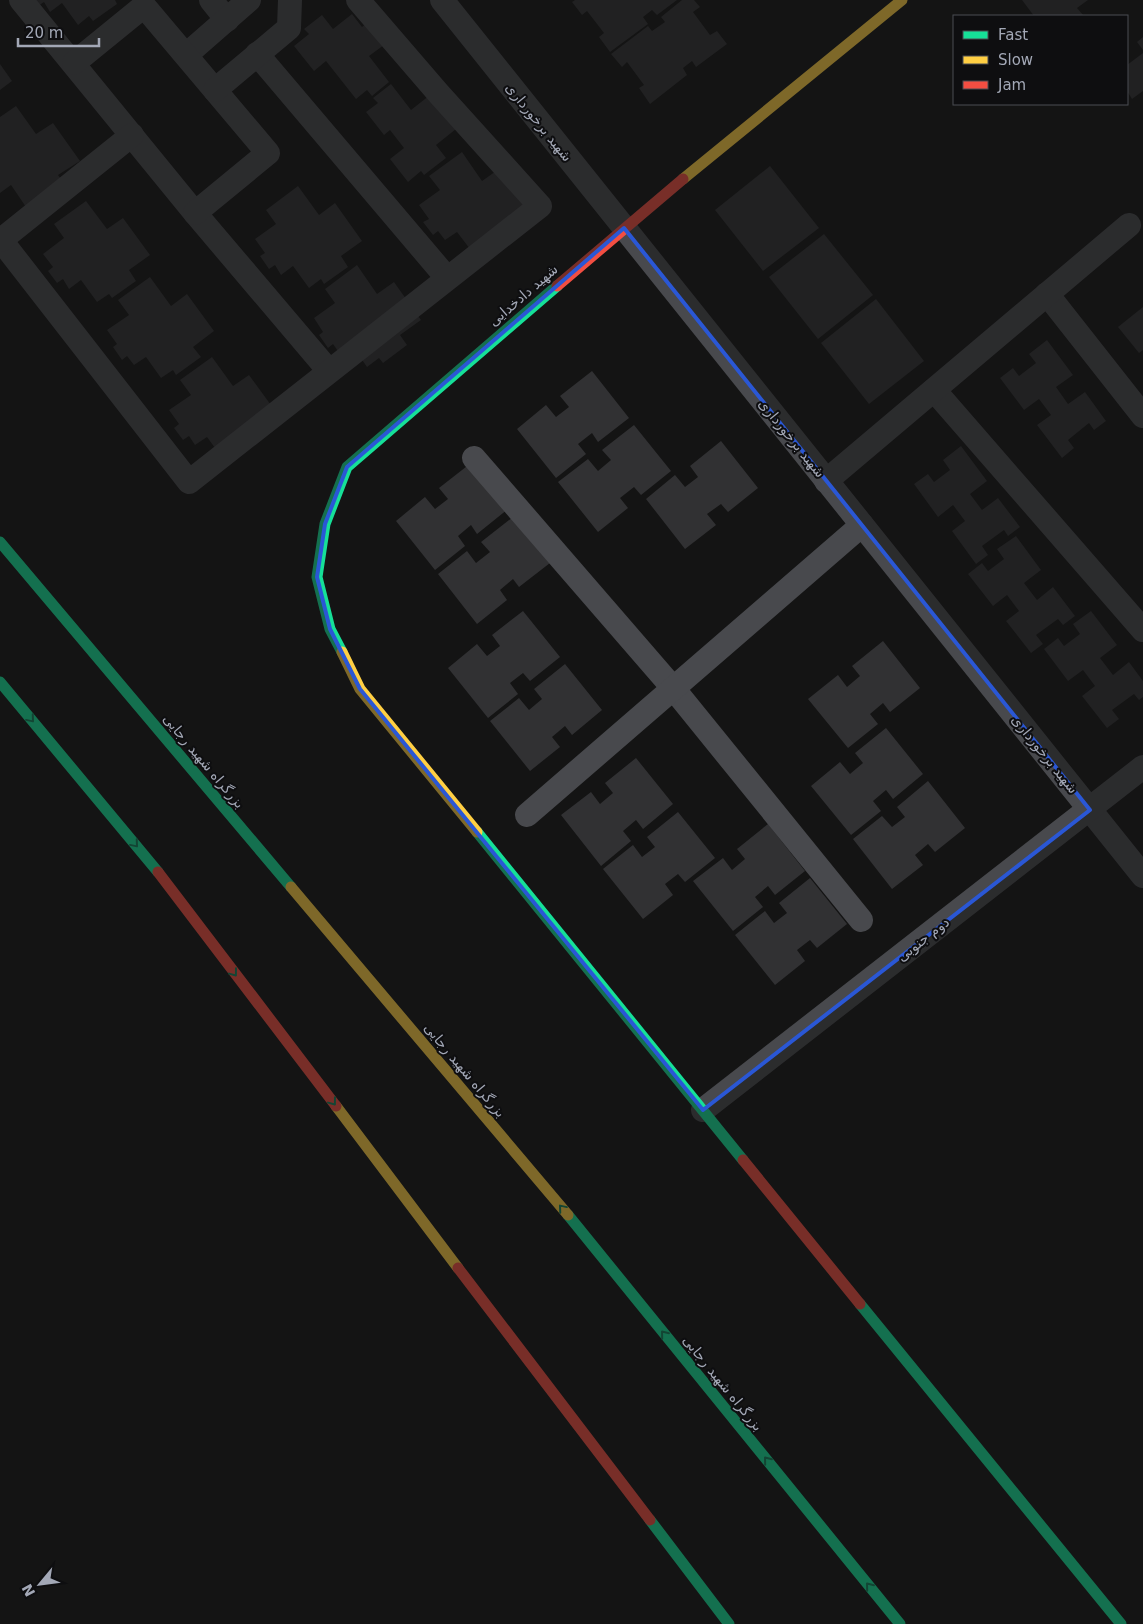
<svg xmlns="http://www.w3.org/2000/svg" width="1143" height="1624" font-family="'DejaVu Sans','Noto Naskh Arabic',sans-serif">
<style>
.building{fill:#313133}
.lines{fill:none;stroke-linecap:round;stroke-linejoin:round}
.street{stroke:#48494d;stroke-width:24}
.fast{stroke:#16e098;stroke-width:11}
.slow{stroke:#ffcf43;stroke-width:11}
.jam{stroke:#f24e42;stroke-width:11}
.oneway{stroke:#12825b}
.marked{fill:none;stroke:#2a57d5;stroke-width:4;stroke-linejoin:round}
.labels{text-anchor:middle;stroke-width:4;stroke-linejoin:round;paint-order:stroke}
.street-label{font-size:14px;fill:#a3a8b6;stroke:#0e0e10}
</style>
<rect width="100%" height="100%" fill="#141414"/>
<!-- building -->
<g class="building">
<polygon points="34,0 115,0 117,4 93,21 89,16 78,25 62,3 50,12 44,2 38,6"/>
<polygon points="575,0 677,0 657,15 652,10 643,17 648,24 610,52 599,37 604,33 587,11 582,15 572,2"/>
<polygon points="682,0 694,0 700,7 693,12 710,35 717,31 727,44 696,67 692,61 683,68 687,75 650,104 639,88 644,85 627,62 622,67 611,54 648,26 652,31 665,22 661,17"/>
<polygon points="1022,0 1088,0 1077,8 1084,16 1034,16"/>
<polygon points="352,14 362,27 367,23 384,45 369,56 389,82 372,96 367,90 356,99 326,61 314,71 294,46 309,34 304,29 322,15 333,29"/>
<polygon points="1143,37 1143,50 1137,42"/>
<polygon points="1143,53 1143,91 1132,99 1127,91 1127,65"/>
<polygon points="0,64 12,81 0,90"/>
<polygon points="391,84 411,110 430,95 456,129 436,145 446,158 424,175 421,171 408,182 390,159 404,148 390,130 384,135 366,112 378,103 373,98"/>
<polygon points="16,106 36,134 53,123 80,161 58,175 66,186 26,207 11,185 0,193 0,117"/>
<polygon points="462,152 482,181 499,169 526,207 473,253 457,232 445,240 438,231 433,235 423,222 429,219 419,205 440,190 429,176"/>
<polygon points="770,166 819,228 763,271 715,210"/>
<polygon points="298,186 319,215 335,203 362,241 341,256 348,267 324,284 321,279 309,288 293,266 281,275 275,265 269,269 260,256 265,253 255,239 276,224 266,210"/>
<polygon points="86,201 107,229 123,218 150,255 129,270 136,281 112,298 109,294 97,302 81,280 69,289 63,279 57,283 48,271 53,267 43,254 64,238 54,224"/>
<polygon points="824,234 873,295 818,339 769,277"/>
<polygon points="357,265 377,294 394,282 421,320 400,335 407,345 383,363 379,358 367,367 352,345 340,354 333,344 328,348 319,335 323,332 314,318 335,303 325,289"/>
<polygon points="150,277 171,306 187,294 214,331 193,347 201,357 176,375 173,370 161,378 146,357 134,365 127,356 122,360 113,347 117,344 107,330 129,315 118,300"/>
<polygon points="876,299 924,361 869,404 821,343"/>
<polygon points="1143,307 1143,350 1139,353 1118,327"/>
<polygon points="1047,340 1073,375 1056,387 1068,404 1085,392 1106,421 1094,430 1089,423 1068,440 1074,448 1062,458 1037,425 1051,415 1039,399 1024,410 1000,378 1013,368 1019,376 1036,363 1029,354"/>
<polygon points="212,357 233,386 249,375 276,412 223,459 207,437 195,445 189,436 183,440 174,428 179,424 169,410 191,395 180,380"/>
<polygon points="592,371 629,418 598,442 592,433 578,444 586,454 556,478 517,429 546,405 556,417 569,407 560,396"/>
<polygon points="634,425 671,471 641,495 634,487 620,498 628,508 598,532 558,482 588,459 598,471 611,460 602,450"/>
<polygon points="721,441 758,488 728,512 721,504 707,514 716,525 685,549 646,499 675,475 685,487 698,477 690,466"/>
<polygon points="961,446 987,481 970,494 982,510 998,498 1020,527 1008,536 1004,530 982,546 988,555 976,564 952,531 965,521 953,505 938,517 914,484 928,474 934,482 950,470 943,460"/>
<polygon points="471,463 508,509 477,534 471,525 458,536 465,546 435,570 396,521 425,497 435,509 448,499 439,488"/>
<polygon points="513,517 550,563 519,587 513,579 500,590 507,600 477,624 438,574 467,551 476,563 490,552 481,542"/>
<polygon points="1016,536 1041,570 1024,583 1037,600 1053,587 1075,616 1063,625 1058,619 1036,635 1043,644 1031,653 1006,621 1019,611 1007,595 993,606 968,574 982,563 988,571 1004,559 997,549"/>
<polygon points="523,611 560,657 530,681 523,673 510,683 518,694 488,718 448,668 477,644 487,656 500,646 492,635"/>
<polygon points="1091,611 1117,645 1100,658 1113,675 1129,662 1143,681 1143,697 1139,700 1134,694 1112,710 1119,719 1107,728 1082,696 1095,686 1083,670 1068,681 1044,649 1058,638 1064,646 1080,634 1073,624"/>
<polygon points="883,641 920,688 890,712 883,703 870,714 878,724 848,748 808,699 838,675 847,687 860,676 852,666"/>
<polygon points="565,664 602,710 572,735 565,726 552,737 560,747 530,771 490,721 519,698 529,710 542,699 534,689"/>
<polygon points="886,728 923,774 893,799 886,790 873,801 881,811 851,835 811,786 840,762 850,774 863,763 855,753"/>
<polygon points="636,758 673,804 643,829 636,820 623,831 631,841 601,866 561,815 591,792 600,804 613,793 605,783"/>
<polygon points="928,781 965,828 935,852 928,844 915,855 923,865 892,889 853,839 882,816 892,827 905,817 897,807"/>
<polygon points="678,812 715,858 685,882 678,874 665,884 673,895 643,919 603,869 633,845 642,857 655,847 647,837"/>
<polygon points="768,824 805,871 775,895 768,886 755,897 763,907 733,931 693,881 723,858 732,870 745,859 737,849"/>
<polygon points="810,878 847,924 817,948 810,940 797,950 805,961 775,985 735,935 765,911 774,923 787,913 779,903"/>
</g>
<g class="lines">
<!-- street -->
<g class="street">
<polyline points="21,0 195,213 329,371"/>
<polyline points="211,0 227,20"/>
<polyline points="442,0 1143,876"/>
<polyline points="257,54 447,278"/>
<polyline points="186,55 249,0"/>
<polyline points="74,63 144,6 268,153 195,213"/>
<polyline points="215,90 289,28 290,0"/>
<polyline points="0,239 189,482 540,206 439,94 358,0"/>
<polyline points="1,240 132,135"/>
<polyline points="1047,294 1143,416"/>
<polyline points="934,390 1143,630"/>
<polyline points="474,458 673,688 861,920"/>
<polyline points="826,481 1129,225"/>
<polyline points="527,815 862,525"/>
<polyline points="703,1110 1143,767"/>
</g>
<!-- fast -->
<g class="fast">
<polyline points="0,542 291,887"/>
<polyline points="342,652 330,629 317,577 325,524 347,467 557,286"/>
<polyline points="0,682 158,872"/>
<polyline points="477,832 743,1160"/>
<polyline points="568,1215 900,1624"/>
<polyline points="860,1304 1121,1624"/>
<polyline points="650,1520 729,1624"/>
</g>
<!-- slow -->
<g class="slow">
<polyline points="683,179 902,0"/>
<polyline points="342,652 360,689 477,832"/>
<polyline points="291,887 568,1215"/>
<polyline points="336,1106 458,1268"/>
</g>
<!-- jam -->
<g class="jam">
<polyline points="557,286 683,179"/>
<polyline points="158,872 336,1106"/>
<polyline points="743,1160 860,1304"/>
<polyline points="458,1268 650,1520"/>
</g>
</g>
<!-- one-way arrows -->
<defs><path id="oneway-chevron" d="M-2-3.5L2.5 0L-2 3.5" fill="none" stroke-width="1.6" stroke-linecap="round" stroke-linejoin="round" transform="scale(1.25)"/></defs>
<g class="oneway">
<use href="#oneway-chevron" transform="translate(31 719) rotate(50)"/>
<use href="#oneway-chevron" transform="translate(135 844) rotate(50)"/>
<use href="#oneway-chevron" transform="translate(234 973) rotate(53)"/>
<use href="#oneway-chevron" transform="translate(333 1102) rotate(53)"/>
<use href="#oneway-chevron" transform="translate(562 1208) rotate(-130)"/>
<use href="#oneway-chevron" transform="translate(664 1334) rotate(-129)"/>
<use href="#oneway-chevron" transform="translate(767 1460) rotate(-129)"/>
<use href="#oneway-chevron" transform="translate(869 1586) rotate(-129)"/>
</g>
<!-- marked area -->
<path d="M0 0H1143V1624H0ZM624 228 1090 810 703 1110 360 689 330 629 317 577 325 524 347 467Z" fill="#141414" fill-opacity=".55" fill-rule="evenodd"/>
<path class="marked" d="M624 228 1090 810 703 1110 360 689 330 629 317 577 325 524 347 467Z"/>
<g class="labels">
<!-- street labels -->
<g class="street-label">
<text transform="translate(539 122) rotate(51)" y="5">شهید برخورداری</text>
<text transform="translate(523 295) rotate(-41)" y="5">شهید دادخدایی</text>
<text transform="translate(792 438) rotate(51)" y="5">شهید برخورداری</text>
<text transform="translate(1045 754) rotate(51)" y="5">شهید برخورداری</text>
<text transform="translate(204 761) rotate(50)" y="5">بزرگراه شهید رجایی</text>
<text transform="translate(923 939) rotate(-38)" y="5">دوم جنوبی</text>
<text transform="translate(465 1070) rotate(50)" y="5">بزرگراه شهید رجایی</text>
<text transform="translate(723 1383) rotate(51)" y="5">بزرگراه شهید رجایی</text>
</g>
</g>
<!-- legend -->
<rect x="953" y="15" width="175" height="90" fill="#0e0e10" stroke="#4a4c52"/>
<rect x="963" y="31" width="25" height="8" fill="#16e098" stroke="#4a4c52"/>
<text x="998" y="40" font-size="15" fill="#a3a8b6">Fast</text>
<rect x="963" y="56" width="25" height="8" fill="#ffcf43" stroke="#4a4c52"/>
<text x="998" y="65" font-size="15" fill="#a3a8b6">Slow</text>
<rect x="963" y="81" width="25" height="8" fill="#f24e42" stroke="#4a4c52"/>
<text x="998" y="90" font-size="15" fill="#a3a8b6">Jam</text>
<!-- north arrow -->
<g transform="translate(40 1584) rotate(241)" stroke="#0e0e10" stroke-width="4" paint-order="stroke">
<path d="M0-4L9 19L0 12L-9 19Z" fill="#a3a8b6"/>
<text y="-8" font-size="14" font-weight="bold" text-anchor="middle" fill="#a3a8b6">N</text>
</g>
<!-- scale -->
<path d="M18 38v8h81v-8" fill="none" stroke="#a3a8b6" stroke-width="2.5"/>
<text x="25" y="38" font-size="15" fill="#a3a8b6" stroke="#0e0e10" stroke-width="4" paint-order="stroke">20 m</text>
</svg>
